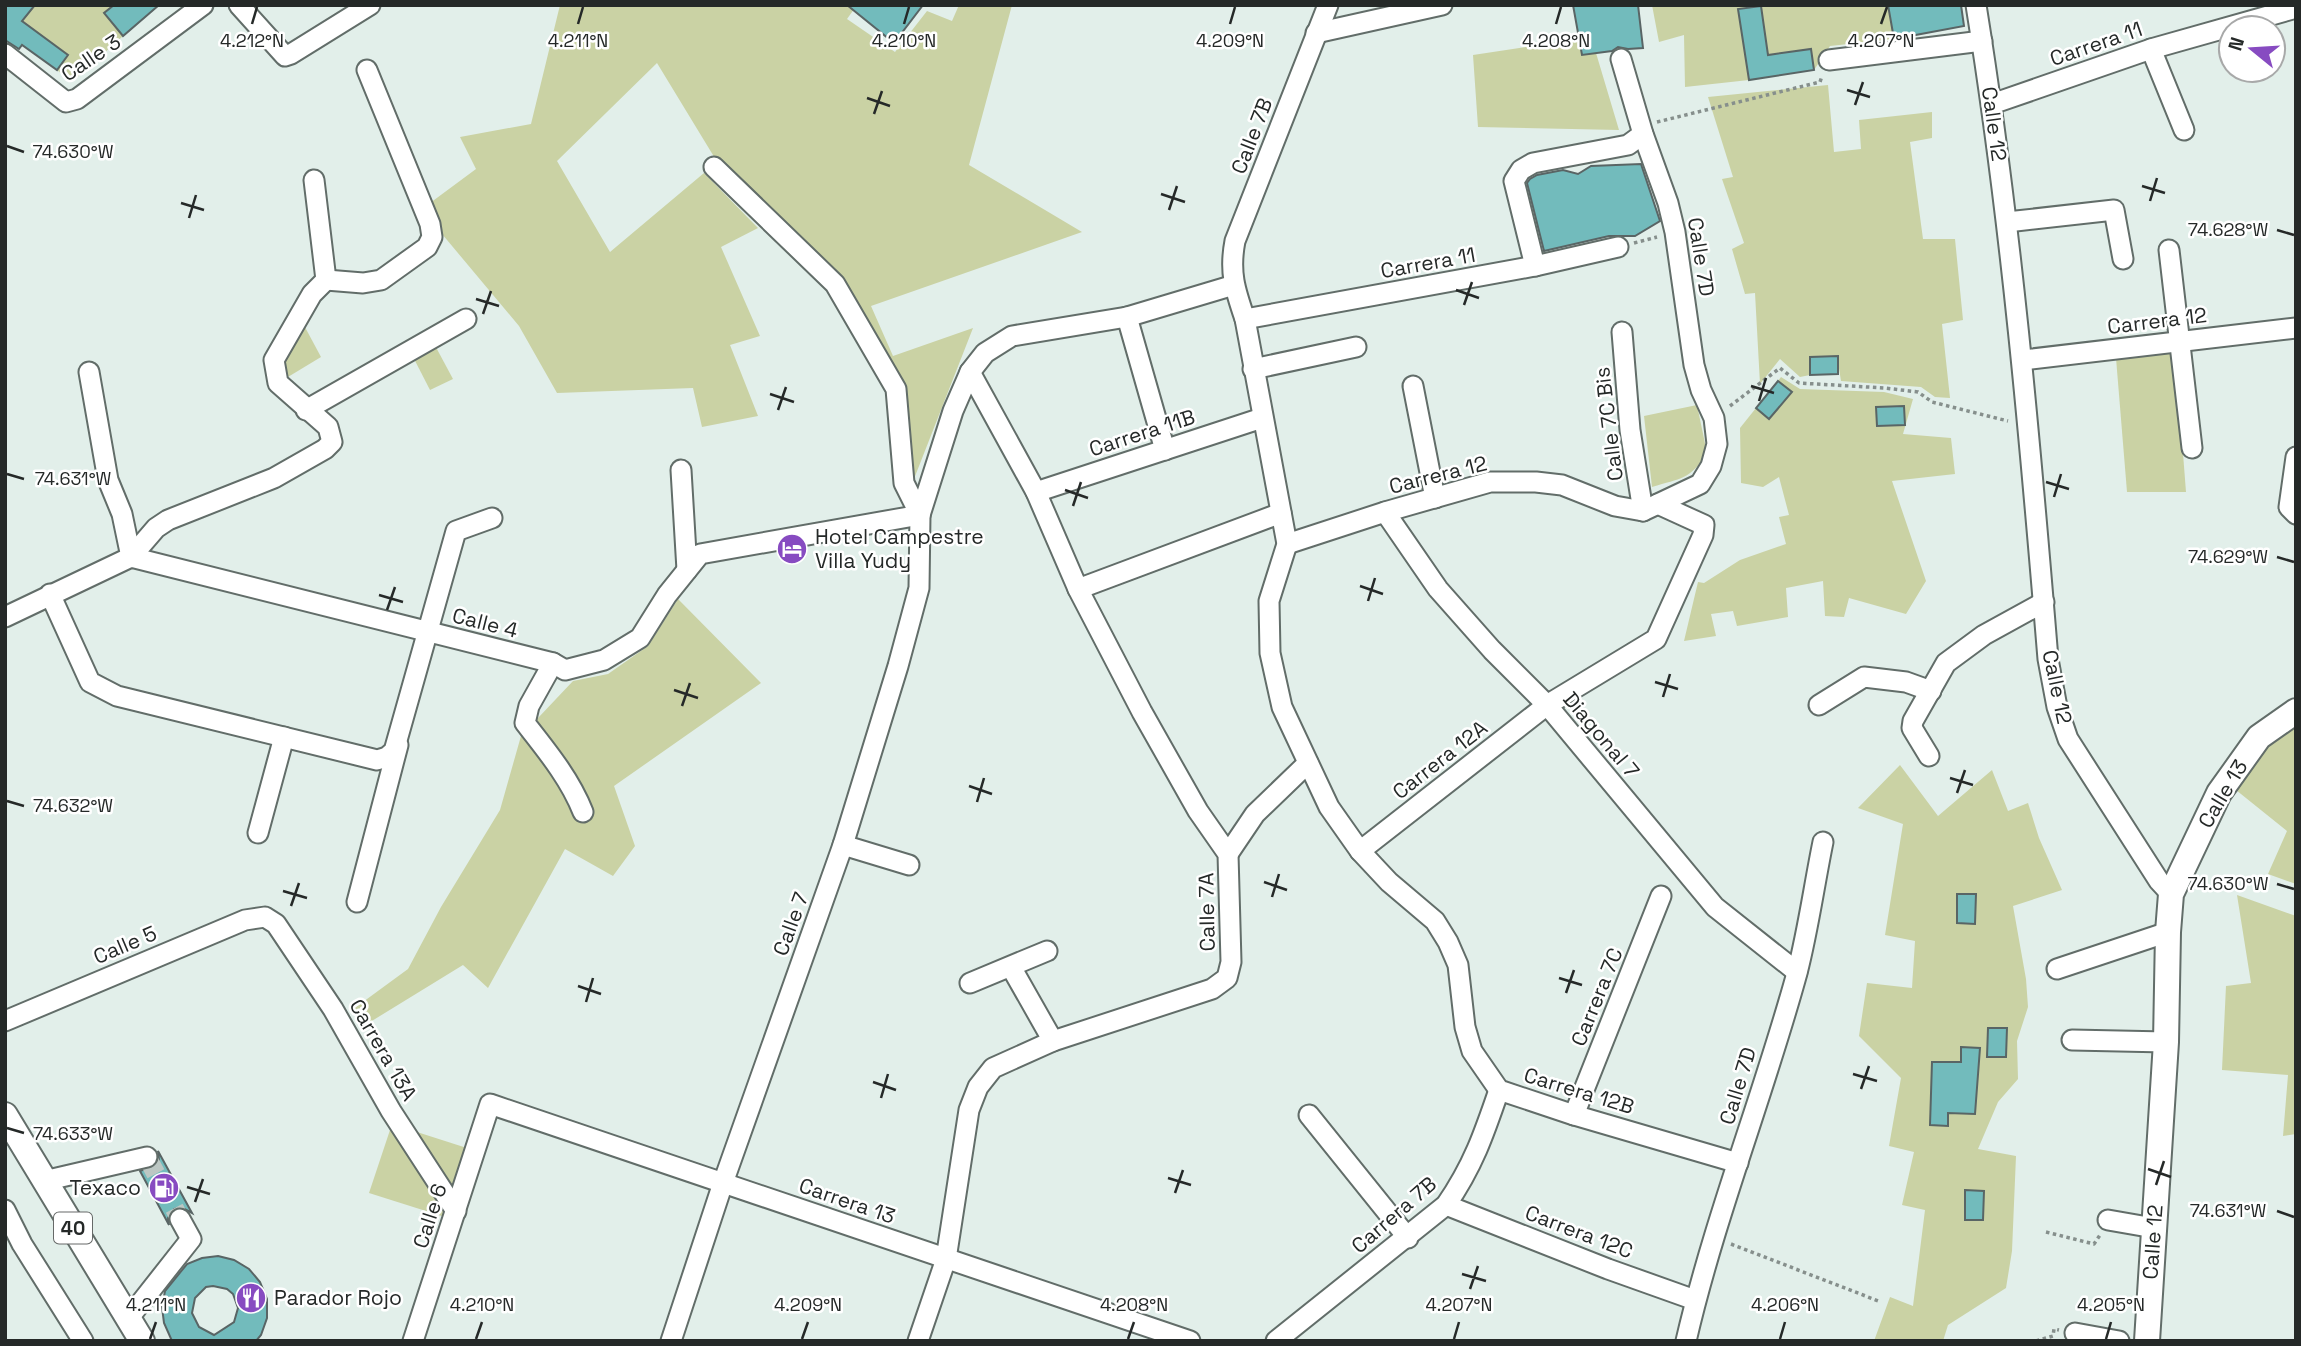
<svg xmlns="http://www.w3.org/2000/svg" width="2301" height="1346" font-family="'Space Grotesk',sans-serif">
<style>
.green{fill:#cad2a4}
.building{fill:#72bbbc;stroke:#596565;stroke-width:2;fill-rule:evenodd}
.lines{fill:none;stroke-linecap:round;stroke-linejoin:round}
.minor-tunnel{stroke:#bcc7c3;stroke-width:19;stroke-dasharray:19 10;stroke-linecap:butt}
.minor-casing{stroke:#626d69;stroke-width:23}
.major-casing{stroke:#626d69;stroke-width:28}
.path{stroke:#868f8c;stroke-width:3.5;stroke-dasharray:3.5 3.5;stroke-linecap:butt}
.minor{stroke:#fff;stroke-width:19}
.major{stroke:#fff;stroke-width:24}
.ticks{fill:none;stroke:#252928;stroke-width:2.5}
.labels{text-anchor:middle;stroke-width:5;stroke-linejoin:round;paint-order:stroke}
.shield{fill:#fff;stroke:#666968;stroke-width:2}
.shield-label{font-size:19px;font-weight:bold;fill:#252928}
.street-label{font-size:21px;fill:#252928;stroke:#fff}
.poi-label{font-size:21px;fill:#252928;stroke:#fff;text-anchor:start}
.ticks-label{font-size:18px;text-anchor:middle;fill:#252928;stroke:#fff;stroke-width:5;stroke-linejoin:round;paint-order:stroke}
</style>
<rect width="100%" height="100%" fill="#e2efea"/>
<!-- green -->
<g class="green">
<polygon points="35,5 114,5 105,13 123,36 72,82 57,70 68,55 44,37 31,35 19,25"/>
<polygon points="560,5 857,5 847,19 895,52 927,11 952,21 959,5 1012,5 969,165 1082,232 871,306 893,356 973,328 912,484 904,385 838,280 716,160 657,63 557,161 610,252 704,173 758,228 721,247 760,336 730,345 758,416 702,427 693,388 557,393 519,326 437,228 426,206 476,169 460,137 531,124"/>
<polygon points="1652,5 1888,5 1894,39 1830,46 1814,70 1810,49 1768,55 1761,6 1738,10 1749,80 1685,87 1684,35 1659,42"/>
<polygon points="1580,39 1582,54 1596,53 1619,130 1478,127 1473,55"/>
<polygon points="1828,85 1834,152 1861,149 1859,120 1932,112 1932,138 1910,142 1923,239 1955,239 1963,320 1942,324 1950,398 1935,397 1921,387 1841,381 1837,356 1810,357 1810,375 1800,377 1780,359 1760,384 1755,293 1745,294 1732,249 1744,243 1722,179 1733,177 1708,97"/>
<polygon points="299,316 321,357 278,383 274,360"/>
<polygon points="431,338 453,379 430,390 410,351"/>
<polygon points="2175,351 2186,492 2127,492 2116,358"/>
<polygon points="1781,377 1800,389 1884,392 1913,399 1903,434 1951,438 1955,474 1892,481 1926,581 1906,614 1849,598 1844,617 1825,616 1823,581 1786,588 1788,617 1737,626 1733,611 1711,614 1716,636 1684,641 1698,582 1704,583 1740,560 1786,544 1779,517 1789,515 1779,477 1763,487 1741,483 1740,428 1756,408 1769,419 1791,392 1778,381"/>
<path d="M1697 405 1707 453C1690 480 1681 478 1652 487L1644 416Z"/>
<polygon points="678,599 761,683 614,786 635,846 613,876 565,849 488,988 463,965 362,1027 352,1010 408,969 441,907 500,810 521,736 573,681 608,674 648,646"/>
<polygon points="2296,724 2296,884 2268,874 2287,831 2236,790 2261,752"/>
<polygon points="1900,765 1938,816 1992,770 2008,811 2028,803 2039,838 2062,890 2013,906 2026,979 2028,1007 2017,1041 2018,1079 1998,1102 1978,1149 2016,1156 2012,1251 2006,1288 1948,1325 1943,1341 1874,1341 1890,1297 1913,1306 1925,1210 1902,1205 1914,1152 1889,1146 1901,1078 1859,1036 1867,983 1912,988 1915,941 1885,935 1903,824 1858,808"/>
<polygon points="2237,895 2296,916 2296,1134 2283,1136 2288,1075 2222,1070 2226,986 2251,983"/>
<polygon points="392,1124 470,1149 448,1218 369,1193"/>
</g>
<!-- building -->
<g class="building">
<polygon points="5,5 35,5 22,21 68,55 57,70 22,45 19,49 5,40"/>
<polygon points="114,5 159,5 123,36 104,13"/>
<polygon points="847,5 923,5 894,43"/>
<polygon points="1573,5 1638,5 1643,48 1628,49 1618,47 1612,51 1582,55"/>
<polygon points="1888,5 1961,5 1964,26 1894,39"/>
<polygon points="1761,6 1768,55 1811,49 1814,70 1749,80 1738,9"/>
<polygon points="1641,164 1660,221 1635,236 1609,236 1544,251 1527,183 1530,179 1537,175 1563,170 1578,174 1591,166"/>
<polygon points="1838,356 1838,374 1810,375 1810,357"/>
<polygon points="1778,381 1792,392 1769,419 1756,408"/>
<polygon points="1904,406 1905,425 1877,426 1876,407"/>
<polygon points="1957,894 1976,894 1975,924 1957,923"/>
<polygon points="1988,1028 2007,1028 2006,1057 1987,1057"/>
<polygon points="1961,1047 1980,1048 1975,1114 1948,1113 1948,1126 1930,1125 1932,1062 1961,1062"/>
<polygon points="158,1151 192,1213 181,1207 174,1209 168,1218 169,1225 140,1171 156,1165 159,1160"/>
<polygon points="1965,1190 1984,1191 1983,1220 1965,1220"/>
<path d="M218 1256 234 1260 249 1269 260 1282 267 1299V1318L261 1335 256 1341H172L164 1323 162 1307 165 1291 187 1264 202 1258ZM213 1286 227 1289 233 1294 238 1308 234 1322 214 1335 199 1327 192 1313 195 1298 206 1287Z"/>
</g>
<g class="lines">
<!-- minor-tunnel -->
<polyline class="minor-tunnel" points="147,1157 180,1219"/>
<!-- minor casing -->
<g class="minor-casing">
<g id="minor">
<polyline points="239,5 285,56 291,54 370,5"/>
<path d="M1328 5 1235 241C1229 272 1235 290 1245 319L1287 544 1269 601 1270 653 1282 707 1329 807 1360 851 1389 882 1435 921 1448 942 1458 965 1465 1027 1472 1051 1499 1090 1574 1115 1738 1163"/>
<path d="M1976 5C2011 222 2030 440 2048 659L2057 707 2068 739 2159 881 2171 894"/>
<polyline points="1316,33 1442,5"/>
<polyline points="2151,49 2184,130"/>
<polyline points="5,54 66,102 77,99 203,5"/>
<polyline points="1829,60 1982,41"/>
<polyline points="1992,104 2151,49 2296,8"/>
<polyline points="714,167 835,284 896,389 904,483 920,515"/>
<polyline points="2007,222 2114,210 2123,259"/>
<polyline points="2169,250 2192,448"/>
<polyline points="1535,266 1514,181 1521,170 1533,163 1628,145 1643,134"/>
<polyline points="326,280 363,283 381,280 427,247 432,237 430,224 367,70"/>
<polyline points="1127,317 1165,450"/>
<polyline points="1245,319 1535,266 1618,247"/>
<polyline points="1622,332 1630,430 1643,511"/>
<polyline points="2023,360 2296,328"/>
<polyline points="1253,369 1356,347"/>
<polyline points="89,372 108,480 122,514 131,557"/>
<polyline points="1413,386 1435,498"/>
<polyline points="306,410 466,319"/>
<polyline points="2296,457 2289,507 2296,514"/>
<polyline points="681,470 687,570"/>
<polyline points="1036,492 1262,418"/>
<polyline points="1385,512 1438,589 1492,650 1547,705 1715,907 1797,972"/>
<polyline points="1287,544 1385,512 1490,482 1536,482 1562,485 1615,506 1643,511 1700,484 1711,466 1717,444 1714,418 1701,390 1694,365 1675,232 1668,203 1643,134 1621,59"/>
<polyline points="131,557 156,528 168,520 274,478 325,449 332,442 328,427 278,383 274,360 312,294 326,280 314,180"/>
<polyline points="1078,589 1281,513"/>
<polyline points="50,594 90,682 117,696 377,760 387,757 394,751 456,531 492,518"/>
<polyline points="5,617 131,557 553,663 565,670 604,660 640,638 667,595 700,554 920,515"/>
<path d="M553 663 529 706 525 723C547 751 570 779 583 812"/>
<polyline points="1819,705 1864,677 1906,682 1931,691"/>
<polyline points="1929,756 1912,728 1913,721 1946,663 1984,635 2044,602"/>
<polyline points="258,833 284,737"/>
<polyline points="843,845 909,865"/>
<polyline points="1360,851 1547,705 1656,639 1703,535 1704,525 1658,504"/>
<polyline points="1228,854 1255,814 1308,763"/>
<polyline points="357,902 398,745"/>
<polyline points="1011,967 1053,1041"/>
<polyline points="2057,969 2168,932"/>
<polyline points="970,983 1047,951"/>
<polyline points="5,1021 245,920 265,917 276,924 333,1009 391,1111 456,1211"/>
<polyline points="2072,1040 2166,1042"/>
<polyline points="1309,1115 1408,1238"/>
<polyline points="1574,1115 1661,896"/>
<polyline points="44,1181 147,1157"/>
<polyline points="1446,1205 1608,1269 1695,1300"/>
<polyline points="5,1210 22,1244 83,1341"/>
<polyline points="2108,1220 2154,1228"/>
<polyline points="128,1319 191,1239 180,1219"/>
<polyline points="2075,1333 2119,1341"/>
<polyline points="413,1341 490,1104 1190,1341"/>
<polyline points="671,1341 723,1183 843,845 898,666 919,588 920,515 953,411 970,372 985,353 1012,336 1127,317 1234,285"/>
<polyline points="918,1341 946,1259 969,1110 978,1087 993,1068 1053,1041 1212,989 1227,978 1231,962 1228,854 1198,811 1142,712 1078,589 1036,492 970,372"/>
<path d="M1276 1341 1446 1205C1473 1166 1484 1134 1499 1090"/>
<path d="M1686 1341C1715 1216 1763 1097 1797 973 1808 931 1814 886 1823 842"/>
</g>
</g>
<!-- major casing -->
<g class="major-casing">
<g id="major">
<polyline points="5,1115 142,1341"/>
<polyline points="2147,1341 2166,1042 2168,932 2171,894 2219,793 2259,737 2296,711"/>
</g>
</g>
<!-- path -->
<g class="path">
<polyline points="1657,122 1820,82 1822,76"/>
<polyline points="1634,243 1657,237"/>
<polyline points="1730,406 1780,368 1799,383 1885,388 1918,392 1932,402 2008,421"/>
<polyline points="2046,1232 2094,1244 2100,1235"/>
<polyline points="1731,1244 1881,1302"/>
<polyline points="2036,1341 2053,1336 2054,1329 2059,1330"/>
</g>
<!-- minor -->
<use href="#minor" class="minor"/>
<!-- major -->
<use href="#major" class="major"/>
</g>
<!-- ticks -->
<path class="ticks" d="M252 24 257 7M578 24 583 7M904 24 909 7M1230 24 1235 7M1556 24 1561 7M1881 24 1887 7M1847 90 1870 97M867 98 890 106M1855 105 1863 82M874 114 882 91M7 146 24 152M2142 186 2165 193M1161 194 1185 202M2150 201 2157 178M181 203 204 210M1169 210 1177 186M189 218 196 195M2277 230 2294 235M1456 290 1479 298M476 299 499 306M1464 305 1472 282M483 314 491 291M1751 386 1774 393M770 394 794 402M1759 401 1766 378M778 410 786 387M7 474 24 479M2046 482 2069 489M1065 490 1088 498M2054 497 2061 474M1073 506 1081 482M2277 557 2294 562M1360 586 1383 594M379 595 403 602M1368 601 1375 578M387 610 395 587M1655 682 1678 689M674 690 698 698M1663 697 1670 674M682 706 690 683M1950 778 1973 785M969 786 992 794M1957 793 1965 770M7 801 24 806M977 802 984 778M1264 882 1287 890M2277 884 2294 889M283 891 307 898M1272 897 1279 874M291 906 299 883M1559 978 1582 985M578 986 601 994M1566 993 1574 970M586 1002 593 978M1853 1074 1877 1081M873 1082 896 1090M1861 1089 1869 1066M881 1098 888 1074M7 1128 24 1133M2148 1169 2171 1177M1168 1178 1191 1185M2156 1185 2164 1161M187 1187 210 1194M1175 1193 1183 1170M195 1202 203 1179M2277 1211 2294 1217M1462 1274 1486 1281M1470 1289 1478 1266M150 1339 156 1322M476 1339 482 1322M802 1339 808 1322M1128 1339 1134 1322M1454 1339 1459 1322M1780 1339 1785 1322M2106 1339 2111 1322"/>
<!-- icons -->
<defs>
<g id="hotel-disc" transform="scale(1.575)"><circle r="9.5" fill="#874bc1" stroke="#fff"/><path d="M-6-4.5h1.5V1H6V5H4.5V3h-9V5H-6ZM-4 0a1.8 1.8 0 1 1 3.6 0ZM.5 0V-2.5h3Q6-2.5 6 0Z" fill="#fff"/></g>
<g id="fuel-disc" transform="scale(1.575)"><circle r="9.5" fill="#874bc1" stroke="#fff"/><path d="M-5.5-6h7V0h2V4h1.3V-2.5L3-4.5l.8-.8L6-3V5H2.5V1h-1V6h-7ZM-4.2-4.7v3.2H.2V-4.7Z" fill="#fff"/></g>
<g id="restaurant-disc" transform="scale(1.575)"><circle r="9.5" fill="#874bc1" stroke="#fff"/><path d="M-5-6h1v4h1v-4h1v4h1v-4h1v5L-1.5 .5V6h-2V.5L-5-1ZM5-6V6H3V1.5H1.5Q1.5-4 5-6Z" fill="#fff"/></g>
</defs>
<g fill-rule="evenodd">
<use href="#hotel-disc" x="792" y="549"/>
<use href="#fuel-disc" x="164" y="1188"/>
<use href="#restaurant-disc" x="251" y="1298"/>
</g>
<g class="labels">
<!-- shield labels -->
<rect class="shield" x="54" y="1212.5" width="38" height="31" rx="5"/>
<g class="shield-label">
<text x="73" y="1235">40</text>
</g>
<!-- street labels -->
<g class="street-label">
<text transform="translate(2096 44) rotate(-19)" y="7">Carrera 11</text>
<text transform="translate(91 58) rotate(-34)" y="7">Calle 3</text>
<text transform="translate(1994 124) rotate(82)" y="7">Calle 12</text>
<text transform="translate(1252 136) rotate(-69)" y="7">Calle 7B</text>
<text transform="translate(1701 257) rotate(81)" y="7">Calle 7D</text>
<text transform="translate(1428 263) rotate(-10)" y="7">Carrera 11</text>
<text transform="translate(2157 321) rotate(-7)" y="7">Carrera 12</text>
<text transform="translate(1609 424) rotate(-97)" y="7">Calle 7C Bis</text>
<text transform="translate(1142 433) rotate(-18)" y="7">Carrera 11B</text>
<text transform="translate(1438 475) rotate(-14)" y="7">Carrera 12</text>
<text transform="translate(485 623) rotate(14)" y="7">Calle 4</text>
<text transform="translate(2057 687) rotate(78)" y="7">Calle 12</text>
<text transform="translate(1601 735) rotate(50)" y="7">Diagonal 7</text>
<text transform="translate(1440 760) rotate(-38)" y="7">Carrera 12A</text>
<text transform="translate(2223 794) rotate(-59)" y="7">Calle 13</text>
<text transform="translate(1207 912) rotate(-91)" y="7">Calle 7A</text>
<text transform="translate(791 924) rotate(-70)" y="7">Calle 7</text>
<text transform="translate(125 945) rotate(-23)" y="7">Calle 5</text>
<text transform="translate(1597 997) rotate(-68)" y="7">Carrera 7C</text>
<text transform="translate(383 1050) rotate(60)" y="7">Carrera 13A</text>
<text transform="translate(1738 1086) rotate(-73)" y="7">Calle 7D</text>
<text transform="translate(1579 1091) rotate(17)" y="7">Carrera 12B</text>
<text transform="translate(847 1201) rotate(19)" y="7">Carrera 13</text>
<text transform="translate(1394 1215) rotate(-41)" y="7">Carrera 7B</text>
<text transform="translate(430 1216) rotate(-72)" y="7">Calle 6</text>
<text transform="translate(1579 1232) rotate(21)" y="7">Carrera 12C</text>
<text transform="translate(2153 1242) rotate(-86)" y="7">Calle 12</text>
</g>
<!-- poi labels -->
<g class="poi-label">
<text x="815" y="544">Hotel Campestre<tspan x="815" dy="24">Villa Yudy</tspan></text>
<text x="141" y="1195" text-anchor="end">Texaco</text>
<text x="274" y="1305">Parador Rojo</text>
</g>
</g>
<g class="ticks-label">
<text x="252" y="47">4.212°N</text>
<text x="578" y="47">4.211°N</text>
<text x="904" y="47">4.210°N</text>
<text x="1230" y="47">4.209°N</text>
<text x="1556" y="47">4.208°N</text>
<text x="1881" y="47">4.207°N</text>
<text x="73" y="158">74.630°W</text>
<text x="2228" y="236">74.628°W</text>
<text x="73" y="485">74.631°W</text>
<text x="2228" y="563">74.629°W</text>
<text x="73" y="812">74.632°W</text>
<text x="2228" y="890">74.630°W</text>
<text x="73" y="1140">74.633°W</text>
<text x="2228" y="1217">74.631°W</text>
<text x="156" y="1311">4.211°N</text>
<text x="482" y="1311">4.210°N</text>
<text x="808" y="1311">4.209°N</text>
<text x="1134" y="1311">4.208°N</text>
<text x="1459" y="1311">4.207°N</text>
<text x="1785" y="1311">4.206°N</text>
<text x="2111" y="1311">4.205°N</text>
</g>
<!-- border -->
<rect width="2301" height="1346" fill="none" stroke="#252928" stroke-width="14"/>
<!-- north arrow -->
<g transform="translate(2252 49) rotate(288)"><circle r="33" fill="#ffffff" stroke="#a8a9a9" stroke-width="2"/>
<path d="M0-5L12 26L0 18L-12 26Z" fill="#874bc1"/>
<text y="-10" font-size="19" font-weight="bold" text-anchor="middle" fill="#252928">N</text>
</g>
</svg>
